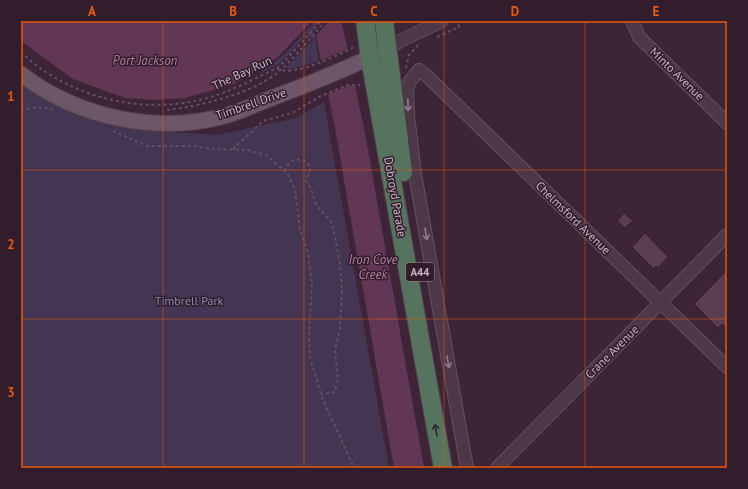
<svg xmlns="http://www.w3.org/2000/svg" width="748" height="489" font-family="'PT Sans',sans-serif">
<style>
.green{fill:#443652}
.water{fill:#623756}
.pier{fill:#3d2437}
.building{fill:#5b3e53;stroke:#341f2e}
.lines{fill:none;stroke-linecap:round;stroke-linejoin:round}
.minor-casing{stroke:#65505f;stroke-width:14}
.major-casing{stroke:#564150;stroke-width:17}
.highway-casing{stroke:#55404f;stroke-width:20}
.path{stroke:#624f65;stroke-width:2;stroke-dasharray:3 3;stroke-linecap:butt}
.minor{stroke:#4d3847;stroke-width:12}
.major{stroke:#6d5667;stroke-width:15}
.highway{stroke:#55735e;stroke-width:18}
.oneway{stroke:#917c8b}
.oneway2{stroke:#362631}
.grid{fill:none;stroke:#e8590c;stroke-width:1;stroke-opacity:0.55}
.labels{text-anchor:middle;stroke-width:3;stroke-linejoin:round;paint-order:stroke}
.shield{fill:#321d2c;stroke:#9b8795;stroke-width:1}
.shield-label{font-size:11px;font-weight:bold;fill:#c8b4c2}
.street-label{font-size:12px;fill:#c8b4c2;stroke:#321d2c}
.park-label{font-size:12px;fill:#898cad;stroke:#321d2c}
.water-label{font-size:13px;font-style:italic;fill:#af7ca2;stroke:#321d2c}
.neatline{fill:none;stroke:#e8590c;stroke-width:1.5}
.grid-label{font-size:13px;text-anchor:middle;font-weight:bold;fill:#e8590c}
</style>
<rect width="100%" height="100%" fill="#3d2437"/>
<!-- green -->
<g class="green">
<polygon points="313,23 319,61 288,70 286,68 313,39 307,34 282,62 262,73 262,71 285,54"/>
<polygon points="21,84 31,91 71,113 102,123 142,130 217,135 296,118 324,102 389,468 21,468"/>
</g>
<!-- water -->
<g class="water">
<polygon points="21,21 312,21 278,57 234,84 185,98 155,100 125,98 73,79 21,41"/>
<polygon points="313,21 340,21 342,24 365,133 424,468 394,468 335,128"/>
</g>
<!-- pier -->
<g class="pier">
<polygon points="319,21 329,21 315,37 313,28"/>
<polygon points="349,48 357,85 348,86 326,95 319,61"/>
</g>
<!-- building -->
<g class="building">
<polygon points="624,213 633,221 625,228 617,221"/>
<polygon points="645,233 668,257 658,268 656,266 654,269 632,247"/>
<polygon points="727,270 727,329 722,324 718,328 694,304"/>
</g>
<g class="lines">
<!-- minor casing -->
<g class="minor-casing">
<g id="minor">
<polyline points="632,21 639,37 727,123"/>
<polyline points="388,49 400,41 442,21"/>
<polyline points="467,468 415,174 408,115 407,89 410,81 419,70 427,76 727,367"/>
<polyline points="497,468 727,235"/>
</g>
</g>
<!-- major casing -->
<g class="major-casing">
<path id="major" d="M21 74C78 118 158 135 228 115 244 110 259 103 274 97 310 84 345 69 380 53"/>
</g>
<!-- highway casing -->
<g class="highway-casing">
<g id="highway">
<polyline points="365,21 370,58 443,468"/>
<polyline points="384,21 403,172"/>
</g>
</g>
<!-- path -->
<g class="path">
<polyline points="437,37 459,27 457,21"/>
<path d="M21 52C68 98 144 116 207 98 232 91 254 79 277 68L284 62 321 21"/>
<path d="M277 68C291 79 339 54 354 47"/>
<polyline points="406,68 409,55 418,45"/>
<polyline points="21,110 39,107 53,109"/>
<path d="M167 110C200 106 251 94 277 73 295 58 310 38 326 21"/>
<polyline points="113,131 147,146 193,146 214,149 247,150 266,155 287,173 295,189 300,230 308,253 312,283 309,337 310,358 323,400 354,468"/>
<polyline points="233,149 263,121 292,113 321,96 348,85 360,85"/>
<path d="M284 171C289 160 298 156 308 163L310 170 306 181 311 188 316 205 330 220 333 227 340 264 342 291 340 329 335 351 338 379 335 391 332 393 321 394"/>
</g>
<!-- minor -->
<use href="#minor" class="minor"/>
<!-- major -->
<use href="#major" class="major"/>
<!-- highway -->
<use href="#highway" class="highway"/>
</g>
<!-- one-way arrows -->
<defs><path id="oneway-shaft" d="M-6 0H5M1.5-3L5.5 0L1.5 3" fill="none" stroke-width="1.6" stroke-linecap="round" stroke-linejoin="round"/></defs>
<g class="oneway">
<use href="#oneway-shaft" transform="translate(408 105) rotate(89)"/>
<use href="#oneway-shaft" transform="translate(426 234) rotate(80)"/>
<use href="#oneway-shaft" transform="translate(448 362) rotate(80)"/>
</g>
<use class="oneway2" href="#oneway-shaft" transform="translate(436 430) rotate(-100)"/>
<!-- grid -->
<path class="grid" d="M163 21V468M304 21V468M444 21V468M585 21V468M21 170H727M21 319H727"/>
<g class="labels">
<!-- shield labels -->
<rect class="shield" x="406" y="263" width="28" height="18" rx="3"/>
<g class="shield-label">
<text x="420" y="276">A44</text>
</g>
<!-- street labels -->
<g class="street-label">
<text transform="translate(242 73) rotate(-25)" y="4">The Bay Run</text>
<text transform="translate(677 74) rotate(44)" y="4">Minto Avenue</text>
<text transform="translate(251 104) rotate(-19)" y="4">Timbrell Drive</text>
<text transform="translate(395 197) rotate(80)" y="4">Dobroyd Parade</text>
<text transform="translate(573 218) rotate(44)" y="4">Chelmsford Avenue</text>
<text transform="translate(612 352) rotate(-45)" y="4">Crane Avenue</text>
</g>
<!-- park labels -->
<g class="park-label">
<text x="189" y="305">Timbrell Park</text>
</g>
<!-- water labels -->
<g class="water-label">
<text x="145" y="65">Port Jackson</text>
<text x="373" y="264">Iron Cove<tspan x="373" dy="15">Creek</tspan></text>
</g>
</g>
<!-- border -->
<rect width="748" height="489" fill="none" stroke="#321d2c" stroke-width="44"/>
<rect x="22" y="22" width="704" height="445" class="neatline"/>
<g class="grid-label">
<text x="92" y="16">A</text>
<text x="233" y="16">B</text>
<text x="374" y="16">C</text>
<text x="515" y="16">D</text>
<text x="656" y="16">E</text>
<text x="11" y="101">1</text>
<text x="11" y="249">2</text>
<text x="11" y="397">3</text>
</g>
</svg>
